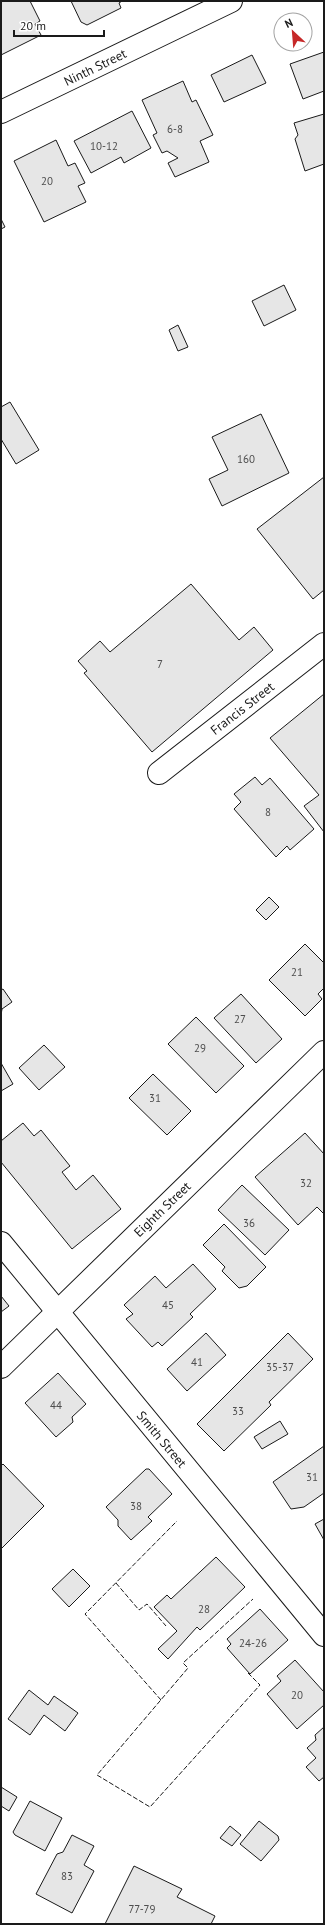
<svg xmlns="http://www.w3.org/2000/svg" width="325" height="1925" font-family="'PT Sans',sans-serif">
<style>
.building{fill:#e6e6e6;stroke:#1a1a1a}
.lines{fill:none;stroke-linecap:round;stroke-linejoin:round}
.street-casing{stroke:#1a1a1a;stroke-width:24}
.street{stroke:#fff;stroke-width:22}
.fence{stroke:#1a1a1a;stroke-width:1;stroke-dasharray:5 2;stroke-linecap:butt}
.labels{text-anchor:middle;stroke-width:3;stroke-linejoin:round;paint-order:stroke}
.number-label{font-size:11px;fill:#4d4d4d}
.street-label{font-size:13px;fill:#1a1a1a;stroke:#fff}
</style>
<rect width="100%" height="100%" fill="#fff"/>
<!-- building -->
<g class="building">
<polygon points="1,1 30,1 40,21 35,24 41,35 1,55"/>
<polygon points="71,1 122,1 119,3 121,8 87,25 81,22"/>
<polygon points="324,52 324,91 303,99 290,64"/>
<polygon points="252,55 266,83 224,102 211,75"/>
<polygon points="183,81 192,102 196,100 213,135 200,141 209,162 175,177 168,163 178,158 167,151 162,153 153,135 157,133 142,100"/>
<polygon points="132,111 151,148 124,163 121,157 91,173 74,141"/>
<polygon points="324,114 324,164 305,171 295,139 298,135 294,123"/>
<polygon points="56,140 68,166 75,163 85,183 78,186 86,202 44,222 14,161"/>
<polygon points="1,219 5,227 1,229"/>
<polygon points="284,285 296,310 264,326 252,301"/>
<polygon points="178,325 188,347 178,351 169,330"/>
<polygon points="10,402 39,450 16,464 1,439 1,407"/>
<polygon points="261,414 289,473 222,506 209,479 228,470 212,437"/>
<polygon points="324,477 324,590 313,599 257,529"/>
<polygon points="191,584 239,640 254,627 273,650 152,752 84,673 87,671 78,661 100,641 110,652"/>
<polygon points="324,694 324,832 304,806 319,795 270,738"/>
<polygon points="255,777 262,785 270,778 314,829 290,850 287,846 276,857 234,809 241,802 234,794"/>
<polygon points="269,897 279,907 266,920 256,910"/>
<polygon points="305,944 324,963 324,988 318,994 322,999 305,1016 269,980"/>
<polygon points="3,989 12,1002 2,1009 1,1015 1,990"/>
<polygon points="241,994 282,1039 256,1063 214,1018"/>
<polygon points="196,1017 244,1066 216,1093 168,1044"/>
<polygon points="44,1045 65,1067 39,1090 19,1068"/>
<polygon points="1,1063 13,1084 1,1091"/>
<polygon points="153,1074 191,1111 167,1135 129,1098"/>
<polygon points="23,1123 34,1136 41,1130 70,1166 62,1172 76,1190 93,1175 121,1209 72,1249 1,1162 1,1141"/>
<polygon points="305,1133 324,1154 324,1214 317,1207 298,1225 255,1177"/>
<polygon points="242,1185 289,1230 265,1255 218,1210"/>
<polygon points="224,1224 266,1267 247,1286 239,1288 222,1271 225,1267 203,1245"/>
<polygon points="193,1264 216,1289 190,1314 193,1317 162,1346 158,1342 152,1347 126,1319 133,1314 124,1305 155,1276 166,1288"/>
<polygon points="1,1296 9,1306 1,1312"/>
<polygon points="206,1333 226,1355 187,1391 167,1369"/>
<polygon points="288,1333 313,1359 269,1402 271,1405 224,1451 197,1424"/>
<polygon points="58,1373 86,1404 72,1417 73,1422 56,1437 25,1403"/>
<polygon points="280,1421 288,1434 262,1449 254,1437"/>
<polygon points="324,1446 324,1493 304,1507 291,1509 273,1482"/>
<polygon points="3,1464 44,1506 1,1549 1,1466"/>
<polygon points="146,1469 149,1469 172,1494 148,1517 152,1521 131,1540 118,1526 118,1520 106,1507"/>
<polygon points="324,1519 324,1540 315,1524"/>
<polygon points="216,1557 245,1587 200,1630 197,1627 168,1659 158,1649 177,1631 154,1607 167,1595 171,1599"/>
<polygon points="73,1569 90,1586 69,1607 52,1589"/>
<polygon points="260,1609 288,1640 250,1674 227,1648 231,1644 227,1639"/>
<polygon points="295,1660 324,1692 324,1705 297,1729 267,1694 281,1681 277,1676"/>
<polygon points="29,1690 48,1705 54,1696 78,1713 65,1731 44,1715 30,1735 8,1719"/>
<polygon points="324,1727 324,1777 319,1781 306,1767 316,1758 307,1748 316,1740 315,1735"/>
<polygon points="1,1787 17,1797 9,1811 1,1806"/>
<polygon points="30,1801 62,1818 45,1851 15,1835 13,1832"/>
<polygon points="259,1821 278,1836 279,1840 261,1861 240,1844"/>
<polygon points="230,1826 241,1835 232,1846 220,1838"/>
<polygon points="72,1835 94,1846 84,1865 94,1871 72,1913 36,1894 57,1854 63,1852"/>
<polygon points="134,1866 182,1889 177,1897 215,1916 211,1924 105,1924"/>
</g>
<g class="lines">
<!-- street casing -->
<g class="street-casing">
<g id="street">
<polyline points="1,112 231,1"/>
<polyline points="159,773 324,644"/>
<polyline points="1,1243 324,1635"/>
<polyline points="1,1367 324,1052"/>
</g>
</g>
<!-- street -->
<use href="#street" class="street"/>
<!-- fence -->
<g class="fence">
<polyline points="116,1583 139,1610 147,1604 166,1626"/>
<polyline points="248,1673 260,1685 150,1807 97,1775 188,1668 183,1663 253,1599"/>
<polyline points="161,1700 85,1614 177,1521"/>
</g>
</g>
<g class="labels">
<!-- number labels -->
<g class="number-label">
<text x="175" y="133">6-8</text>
<text x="104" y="150">10-12</text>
<text x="47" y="185">20</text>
<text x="246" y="463">160</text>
<text x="160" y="668">7</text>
<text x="268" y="816">8</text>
<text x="297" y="976">21</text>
<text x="240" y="1023">27</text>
<text x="200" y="1052">29</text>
<text x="155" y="1102">31</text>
<text x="306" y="1187">32</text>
<text x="249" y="1227">36</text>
<text x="168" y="1309">45</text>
<text x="197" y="1366">41</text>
<text x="280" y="1371">35-37</text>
<text x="56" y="1409">44</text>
<text x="238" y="1415">33</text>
<text x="312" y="1481">31</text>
<text x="136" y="1510">38</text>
<text x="204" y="1613">28</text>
<text x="253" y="1647">24-26</text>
<text x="297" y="1699">20</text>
<text x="67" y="1880">83</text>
<text x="142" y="1913">77-79</text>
</g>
<!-- street labels -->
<g class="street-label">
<text transform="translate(95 67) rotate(-26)" y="5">Ninth Street</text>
<text transform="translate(242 708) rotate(-38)" y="5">Francis Street</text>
<text transform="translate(162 1209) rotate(-44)" y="5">Eighth Street</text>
<text transform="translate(162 1439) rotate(50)" y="5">Smith Street</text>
</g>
</g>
<!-- border -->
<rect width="325" height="1925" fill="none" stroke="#1a1a1a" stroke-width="4"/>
<!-- north arrow -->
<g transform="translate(293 32) rotate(334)"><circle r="19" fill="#ffffff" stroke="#a3a3a3"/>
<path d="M0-3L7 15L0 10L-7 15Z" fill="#c62828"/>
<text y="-6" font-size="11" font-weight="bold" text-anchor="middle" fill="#1a1a1a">N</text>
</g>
<!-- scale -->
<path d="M14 30v6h90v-6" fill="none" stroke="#1a1a1a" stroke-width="2"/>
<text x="20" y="30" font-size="12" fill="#1a1a1a" stroke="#ffffff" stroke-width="3" paint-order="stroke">20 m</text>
</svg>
